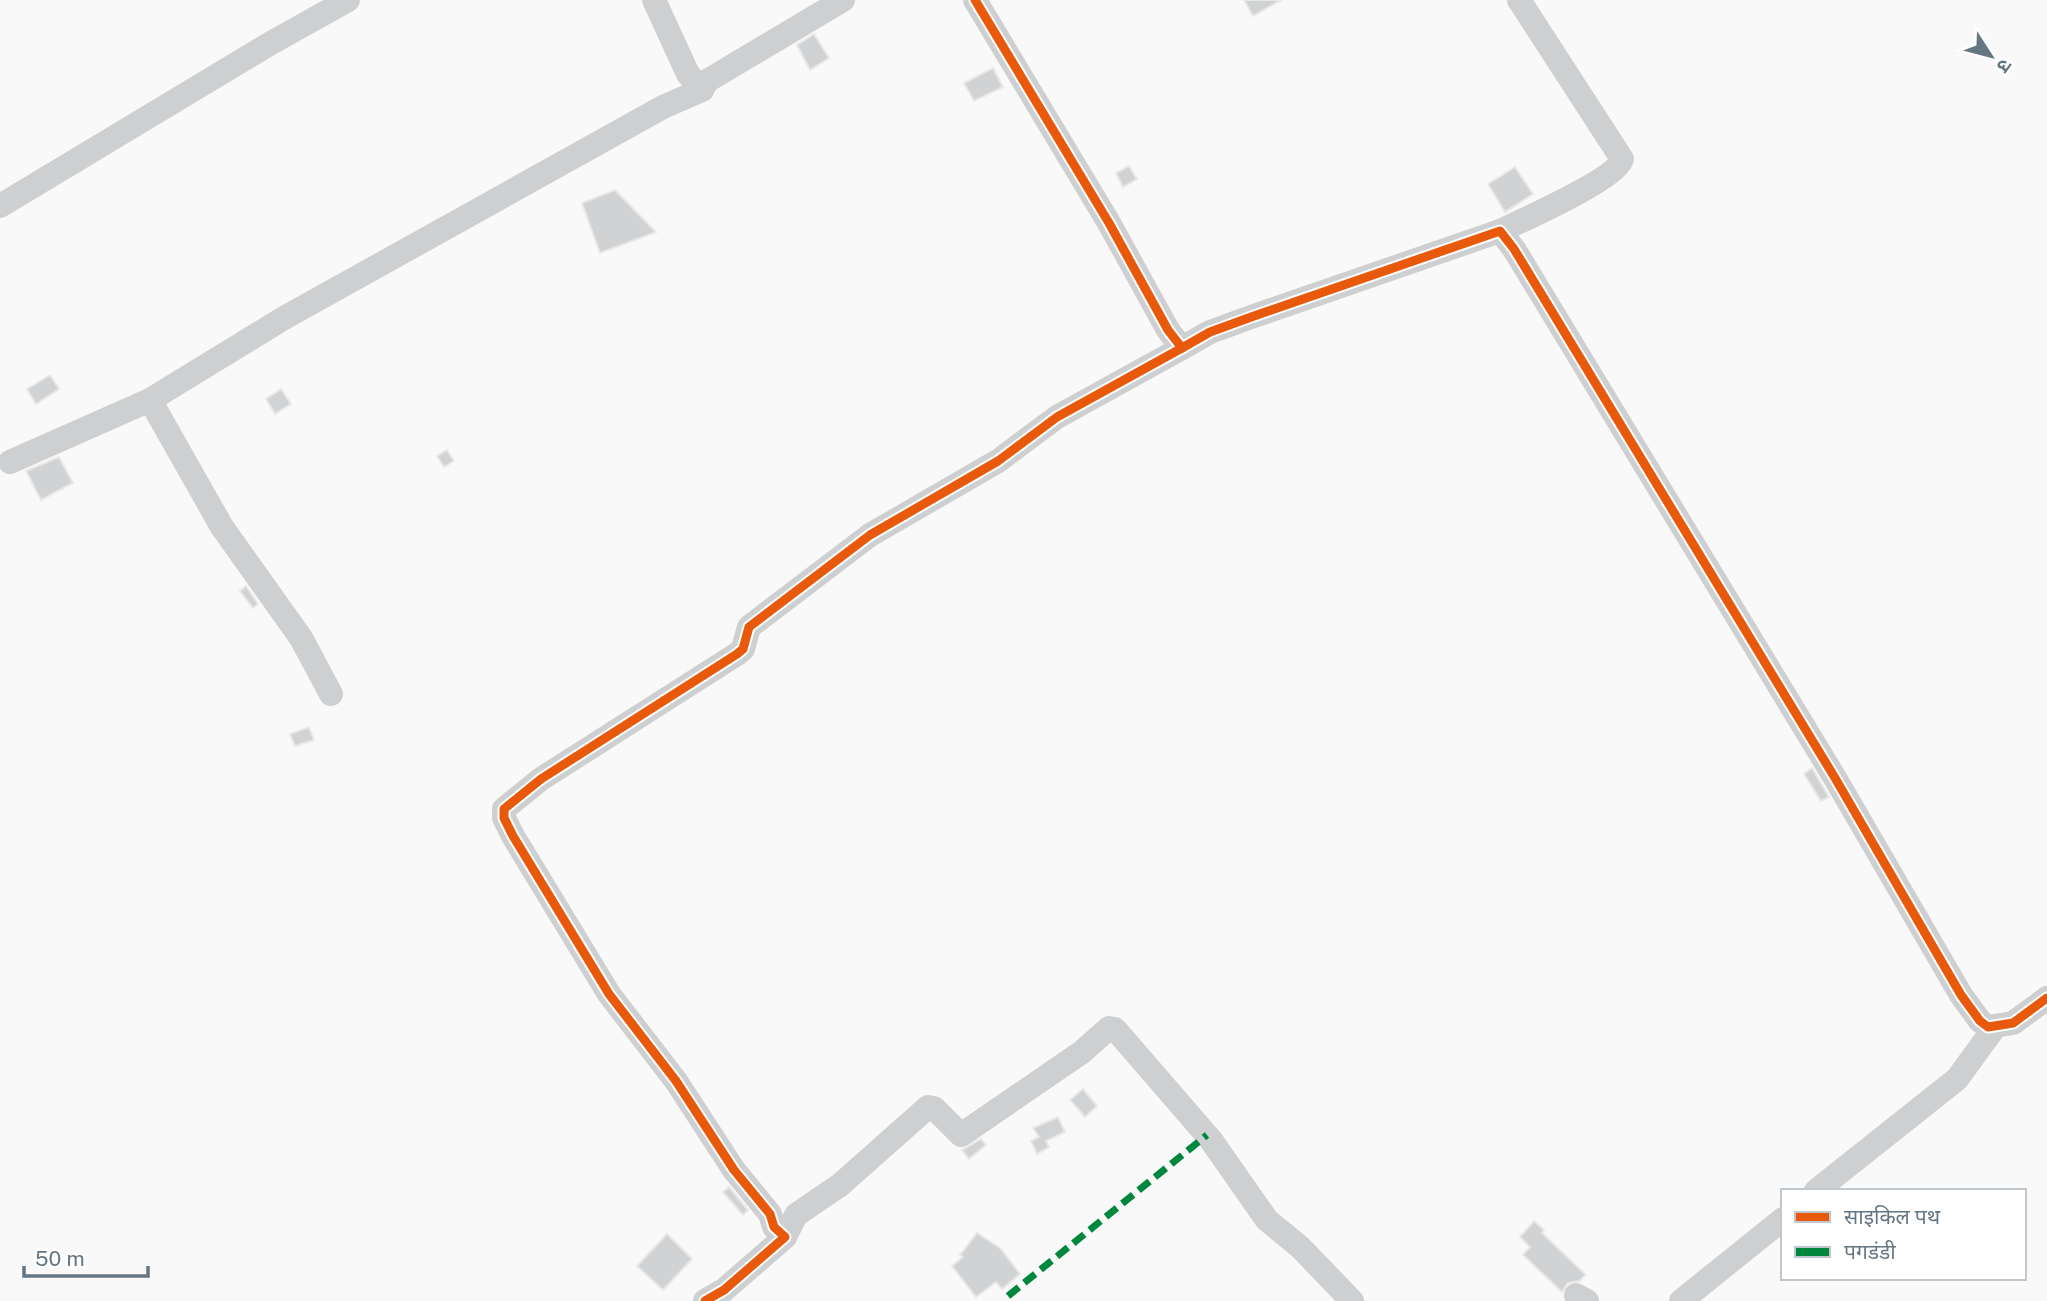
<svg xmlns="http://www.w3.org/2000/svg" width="2047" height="1301" font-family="'Public Sans','Noto Sans Devanagari',sans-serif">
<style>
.building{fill:#d0d2d3;stroke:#e8e8e8;stroke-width:2}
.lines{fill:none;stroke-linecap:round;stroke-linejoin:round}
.minor{stroke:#cecfd0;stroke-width:24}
.quiet{stroke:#00873e;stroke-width:7;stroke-dasharray:14 7;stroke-linecap:butt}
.cycleway-casing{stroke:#fff;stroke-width:13}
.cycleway{stroke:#e8590c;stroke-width:9}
</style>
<rect width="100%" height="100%" fill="#f9f9f9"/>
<!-- building -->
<g class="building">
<polygon points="1244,0 1281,0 1253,16"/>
<polygon points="814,34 829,58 810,70 797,45"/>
<polygon points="993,68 1003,87 974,101 964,83"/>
<polygon points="1129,166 1137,179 1123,187 1116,173"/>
<polygon points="1515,167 1533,194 1505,212 1488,184"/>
<polygon points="615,190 656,232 600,253 582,203"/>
<polygon points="50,375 59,389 36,404 27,389"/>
<polygon points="281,389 291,404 275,414 266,399"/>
<polygon points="447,450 454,461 444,467 437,456"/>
<polygon points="59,457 73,483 41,500 26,471"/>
<polygon points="246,586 258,604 253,608 240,591"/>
<polygon points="309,727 314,740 295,746 290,734"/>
<polygon points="1812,768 1829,797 1821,801 1804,774"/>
<polygon points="1083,1089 1097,1106 1085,1117 1070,1100"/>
<polygon points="1058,1117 1065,1132 1046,1141 1049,1147 1037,1154 1031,1141 1039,1137 1033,1128"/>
<polygon points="981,1139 986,1145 969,1159 962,1150"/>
<polygon points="729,1187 748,1210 743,1215 723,1192"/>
<polygon points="1534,1221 1544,1230 1542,1233 1586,1275 1579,1281 1568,1283 1562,1292 1523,1255 1530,1247 1520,1237"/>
<polygon points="977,1233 1000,1248 1020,1274 1002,1289 996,1282 976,1297 952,1266 963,1257 960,1255"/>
<polygon points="667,1234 692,1259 663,1290 637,1266"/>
</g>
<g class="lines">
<!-- minor -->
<g class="minor">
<polyline points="654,0 688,74 702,90 707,81 843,0"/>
<polyline points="975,0 1109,223 1168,330 1182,348 1210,332 1254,316 1500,231 1514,249 1835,778 1961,995 1980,1021 1988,1027 2013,1023 2047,998"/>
<polyline points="0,206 271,43 348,0"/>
<path d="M1500 231C1523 220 1616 179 1622 159L1519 0"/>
<polyline points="150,400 222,527 301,638 331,694"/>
<polyline points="10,462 150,400 284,318 663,107 702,90"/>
<polyline points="1816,1191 1957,1079 1995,1027"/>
<polyline points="785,1237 796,1215 840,1185 928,1107 934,1108 961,1135 1082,1052 1109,1028 1115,1029 1211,1140 1267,1220 1300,1247 1352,1301"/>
<polyline points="1576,1295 1587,1301"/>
<polyline points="705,1301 724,1290 785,1237 774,1227 770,1214 734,1170 676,1081 609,994 513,836 504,818 504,809 541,779 737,654 743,649 749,627 870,535 998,461 1057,417 1182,348"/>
<polyline points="1681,1301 1783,1219"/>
</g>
<!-- quiet -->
<polyline class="quiet" points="1008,1296 1207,1135"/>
<!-- cycleway casing -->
<g class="cycleway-casing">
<g id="cycleway">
<polyline points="975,0 1109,223 1168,330 1182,348 1210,332 1254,316 1500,231 1514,249 1835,778 1961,995 1980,1021 1988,1027 2013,1023 2047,998"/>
<polyline points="705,1301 724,1290 785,1237 774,1227 770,1214 734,1170 676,1081 609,994 513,836 504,818 504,809 541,779 737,654 743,649 749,627 870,535 998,461 1057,417 1182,348"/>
</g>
</g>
<!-- cycleway -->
<use href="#cycleway" class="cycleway"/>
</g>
<!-- legend -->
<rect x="1781" y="1189" width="245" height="91" fill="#ffffff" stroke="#c1c8cd" stroke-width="2"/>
<rect x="1795" y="1212" width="35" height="10" fill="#e8590c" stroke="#c1c8cd" stroke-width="2"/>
<text x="1844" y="1224" font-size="21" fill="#657683">साइकिल पथ</text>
<rect x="1795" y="1247" width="35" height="10" fill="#00873e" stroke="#c1c8cd" stroke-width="2"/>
<text x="1844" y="1259" font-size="21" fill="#657683">पगडंडी</text>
<!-- north arrow -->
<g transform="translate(1991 56) rotate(126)" stroke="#ffffff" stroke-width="5" paint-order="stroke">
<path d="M0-5L12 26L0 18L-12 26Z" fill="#657683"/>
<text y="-10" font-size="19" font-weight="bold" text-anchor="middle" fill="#657683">उ</text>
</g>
<!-- scale -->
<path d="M24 1266v10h124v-10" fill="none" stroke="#657683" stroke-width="3.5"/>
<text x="35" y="1266" font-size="21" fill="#657683" stroke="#ffffff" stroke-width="5" paint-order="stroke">50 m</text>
</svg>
